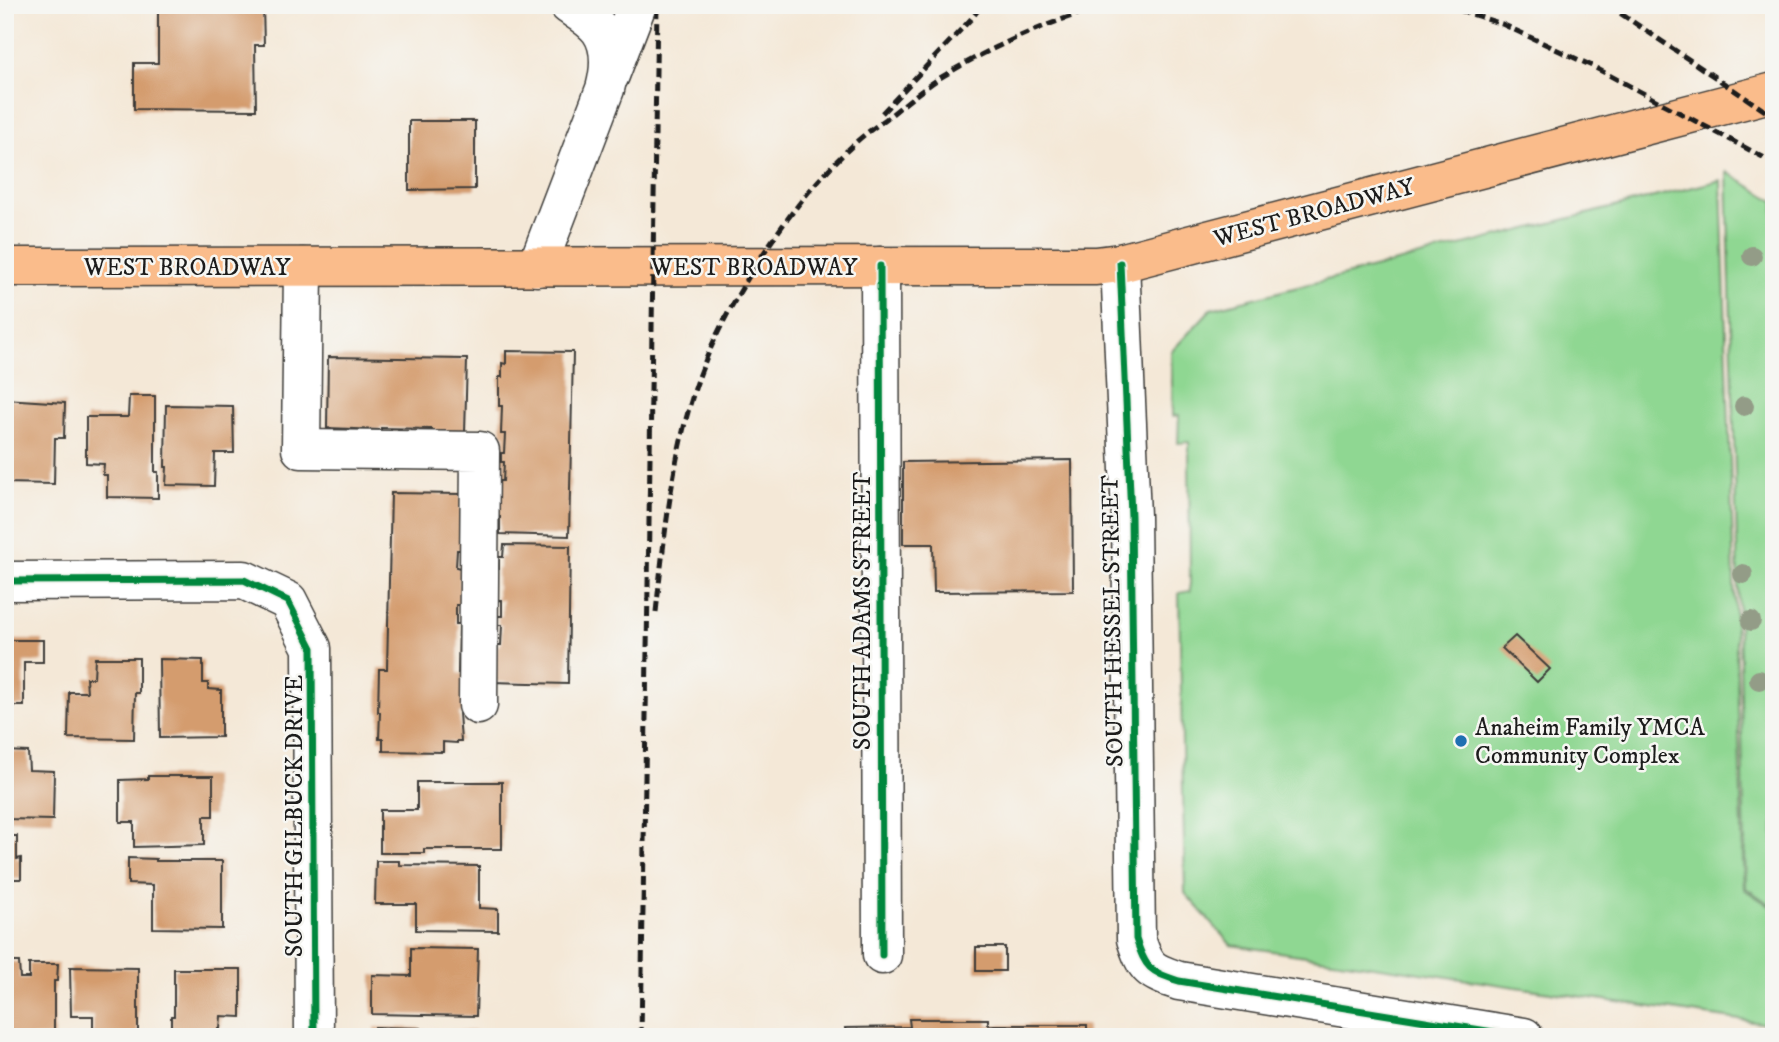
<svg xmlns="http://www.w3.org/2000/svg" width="1779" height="1042" font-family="'IM FELL DW Pica',serif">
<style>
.green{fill:#8fd792;stroke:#567a57;stroke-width:2}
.building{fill:#d49c6e}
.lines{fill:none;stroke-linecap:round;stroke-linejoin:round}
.minor-casing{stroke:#3c3b38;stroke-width:41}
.major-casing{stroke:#3c3b38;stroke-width:41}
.minor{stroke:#fff;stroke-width:38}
.major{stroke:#fabc8b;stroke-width:38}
.rail{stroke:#1c1c1c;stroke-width:5;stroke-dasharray:10 5;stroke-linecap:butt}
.cycleway-casing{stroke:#f6f6f2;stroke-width:11}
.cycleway{stroke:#00873e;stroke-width:7}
.tree{fill:#939c87}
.poi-dot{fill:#1f6fb2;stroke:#f6f6f2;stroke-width:2.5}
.labels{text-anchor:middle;stroke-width:5;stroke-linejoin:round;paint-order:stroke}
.street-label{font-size:24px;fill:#1c1c1c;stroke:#f6f6f2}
.poi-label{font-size:24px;fill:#1c1c1c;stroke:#f6f6f2;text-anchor:start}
</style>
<rect width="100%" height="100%" fill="#f6f6f2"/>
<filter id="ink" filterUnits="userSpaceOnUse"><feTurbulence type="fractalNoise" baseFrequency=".0143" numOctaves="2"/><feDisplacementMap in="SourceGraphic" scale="14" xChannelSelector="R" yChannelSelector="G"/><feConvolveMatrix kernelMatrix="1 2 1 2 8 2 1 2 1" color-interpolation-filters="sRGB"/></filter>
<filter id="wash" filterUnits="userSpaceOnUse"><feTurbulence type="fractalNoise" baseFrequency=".00686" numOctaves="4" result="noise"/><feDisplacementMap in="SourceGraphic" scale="28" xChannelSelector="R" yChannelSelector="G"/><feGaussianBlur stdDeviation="1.57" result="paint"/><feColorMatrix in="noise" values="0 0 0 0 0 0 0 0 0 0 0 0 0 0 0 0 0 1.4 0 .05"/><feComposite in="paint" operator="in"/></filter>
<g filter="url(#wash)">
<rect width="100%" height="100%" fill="#f4e8d7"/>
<!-- green -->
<g class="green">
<polygon points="1727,172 1774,201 1774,907 1746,888"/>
<polygon points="1721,180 1744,889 1774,909 1774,1025 1231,945 1185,893 1179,593 1190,591 1189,442 1178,443 1179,415 1173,416 1171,352 1211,309"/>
</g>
<g id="blocks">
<!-- building -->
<g class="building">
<polygon points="158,5 263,5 264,45 255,45 256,110 134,109 134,63 158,63"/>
<polygon points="409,121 475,121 475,189 409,190"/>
<polygon points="506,351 573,352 569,536 500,534 500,517 498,517 499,481 503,481 504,462 501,462 501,453 504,453 505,434 501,434 502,406 499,406 499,377 502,377 502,363 506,364"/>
<polygon points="328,357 467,359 465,432 432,431 432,429 381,428 381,430 327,428"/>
<polygon points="129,396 155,396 155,472 158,472 158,498 107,497 107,475 103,475 104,464 86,463 86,417 128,417"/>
<polygon points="5,399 65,403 64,438 55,438 54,484 5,483"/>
<polygon points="166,405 233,406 234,453 215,453 214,486 166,485 167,467 165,467"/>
<polygon points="1072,460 1073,591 934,592 933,544 903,544 903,462"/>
<polygon points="391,493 461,494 462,550 457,550 456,567 460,568 460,605 456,605 456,624 459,624 458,673 466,674 464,713 459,713 461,741 457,741 457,743 443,742 443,752 383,751 383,739 379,739 380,712 378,712 379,669 387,669"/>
<polygon points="504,545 570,546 568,684 493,682 497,645 501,645 502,625 498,625 498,616 502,616 502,600 497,600 497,569 499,569 499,557 503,557"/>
<polygon points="1515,636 1550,669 1537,682 1502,648"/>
<polygon points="5,640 43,640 43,662 24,662 24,706 5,706"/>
<polygon points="95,658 139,658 139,693 135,693 134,739 68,738 69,692 87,692 86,678 94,678"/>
<polygon points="159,659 203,660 203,683 208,683 208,689 221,690 221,737 160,738"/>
<polygon points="5,751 28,752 29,770 54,771 53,820 5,819"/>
<polygon points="148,776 213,776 213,816 204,816 204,845 134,847 134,822 120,822 120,780 148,779"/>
<polygon points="417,782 502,782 502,849 424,849 424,853 380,853 380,810 417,810"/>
<polygon points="5,836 17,836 17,859 21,858 21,879 5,879"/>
<polygon points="128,858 156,859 156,861 222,861 222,929 153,928 153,885 128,884"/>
<polygon points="376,861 399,861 399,865 479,866 479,908 498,909 498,931 416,930 416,904 375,904"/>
<rect x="976" y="947" width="29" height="24"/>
<polygon points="411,948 478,949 476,1016 372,1014 372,975 411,976"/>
<polygon points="5,962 19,962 20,978 29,978 29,964 58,964 57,981 54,981 54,1037 5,1037"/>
<polygon points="70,967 138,968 138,1037 93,1037 93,1016 71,1016"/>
<polygon points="174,969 241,969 241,1017 221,1016 220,1029 218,1029 218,1037 173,1037 173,1030 171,1030 171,1016 174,1016"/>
<polygon points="909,1019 988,1019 988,1025 1087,1025 1087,1037 846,1037 845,1028 910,1027"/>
<polygon points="375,1027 420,1028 420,1030 477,1031 477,1037 375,1037"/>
</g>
</g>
</g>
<g filter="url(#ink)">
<use href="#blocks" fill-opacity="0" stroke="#3c3b38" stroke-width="2"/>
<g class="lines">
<!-- minor casing -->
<g class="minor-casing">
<g id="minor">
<polyline points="610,75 637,5"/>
<path d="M1120 263 1131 516 1136 939C1146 969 1149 971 1179 981L1524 1037"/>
<polyline points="880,266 882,955"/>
<polyline points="303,267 301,449 480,451 478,705"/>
<path d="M537 267 605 89C610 70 612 47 600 30 592 19 579 12 569 5"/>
<polyline points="5,581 244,580 288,601 312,648 314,1037"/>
</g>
</g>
<!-- major casing -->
<g class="major-casing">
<polyline id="major" points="5,267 1096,266 1120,263 1774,92"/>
</g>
<!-- minor -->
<use href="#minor" class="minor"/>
<!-- major -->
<use href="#major" class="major"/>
<!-- rail -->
<g class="rail">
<polyline points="1444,5 1502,24 1592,66 1774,163"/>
<polyline points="1608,5 1774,117"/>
<polyline points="882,113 971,19 982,5"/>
<path d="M656 612C664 540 671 467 692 398 705 355 725 316 748 278 777 230 812 183 853 145 863 135 875 127 886 119 907 102 927 85 950 72 999 43 1052 21 1106 5"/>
<polyline points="641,1037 657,5"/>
</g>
<!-- cycleway casing -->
<g class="cycleway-casing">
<g id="cycleway">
<path d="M1120 263 1131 516 1136 939C1146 969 1149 971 1179 981L1524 1037"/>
<polyline points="880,266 882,955"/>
<polyline points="5,581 244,580 288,601 312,648 314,1037"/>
</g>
</g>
<!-- cycleway -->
<use href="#cycleway" class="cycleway"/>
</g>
<!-- trees -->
<g class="tree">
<circle cx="1752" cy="256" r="10"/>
<circle cx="1744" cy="406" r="10"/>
<circle cx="1743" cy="574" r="10"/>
<circle cx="1751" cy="621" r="10"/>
<circle cx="1759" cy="680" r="10"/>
</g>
</g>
<!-- markers -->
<circle class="poi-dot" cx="1461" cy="741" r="7"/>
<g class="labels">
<!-- street labels -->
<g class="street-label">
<text transform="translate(1314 212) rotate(-15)" y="8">WEST BROADWAY</text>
<text x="187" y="275">WEST BROADWAY</text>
<text x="754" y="275">WEST BROADWAY</text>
<text transform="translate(862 611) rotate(-90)" y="8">SOUTH ADAMS STREET</text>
<text transform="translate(1112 621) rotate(-91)" y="8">SOUTH HESSEL STREET</text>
<text transform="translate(294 816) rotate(-90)" y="8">SOUTH GILBUCK DRIVE</text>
</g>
<!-- poi labels -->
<g class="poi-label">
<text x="1475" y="735">Anaheim Family YMCA<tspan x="1475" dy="28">Community Complex</tspan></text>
</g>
</g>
<!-- margin -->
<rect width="1779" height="1042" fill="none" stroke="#f6f6f2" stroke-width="28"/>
</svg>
